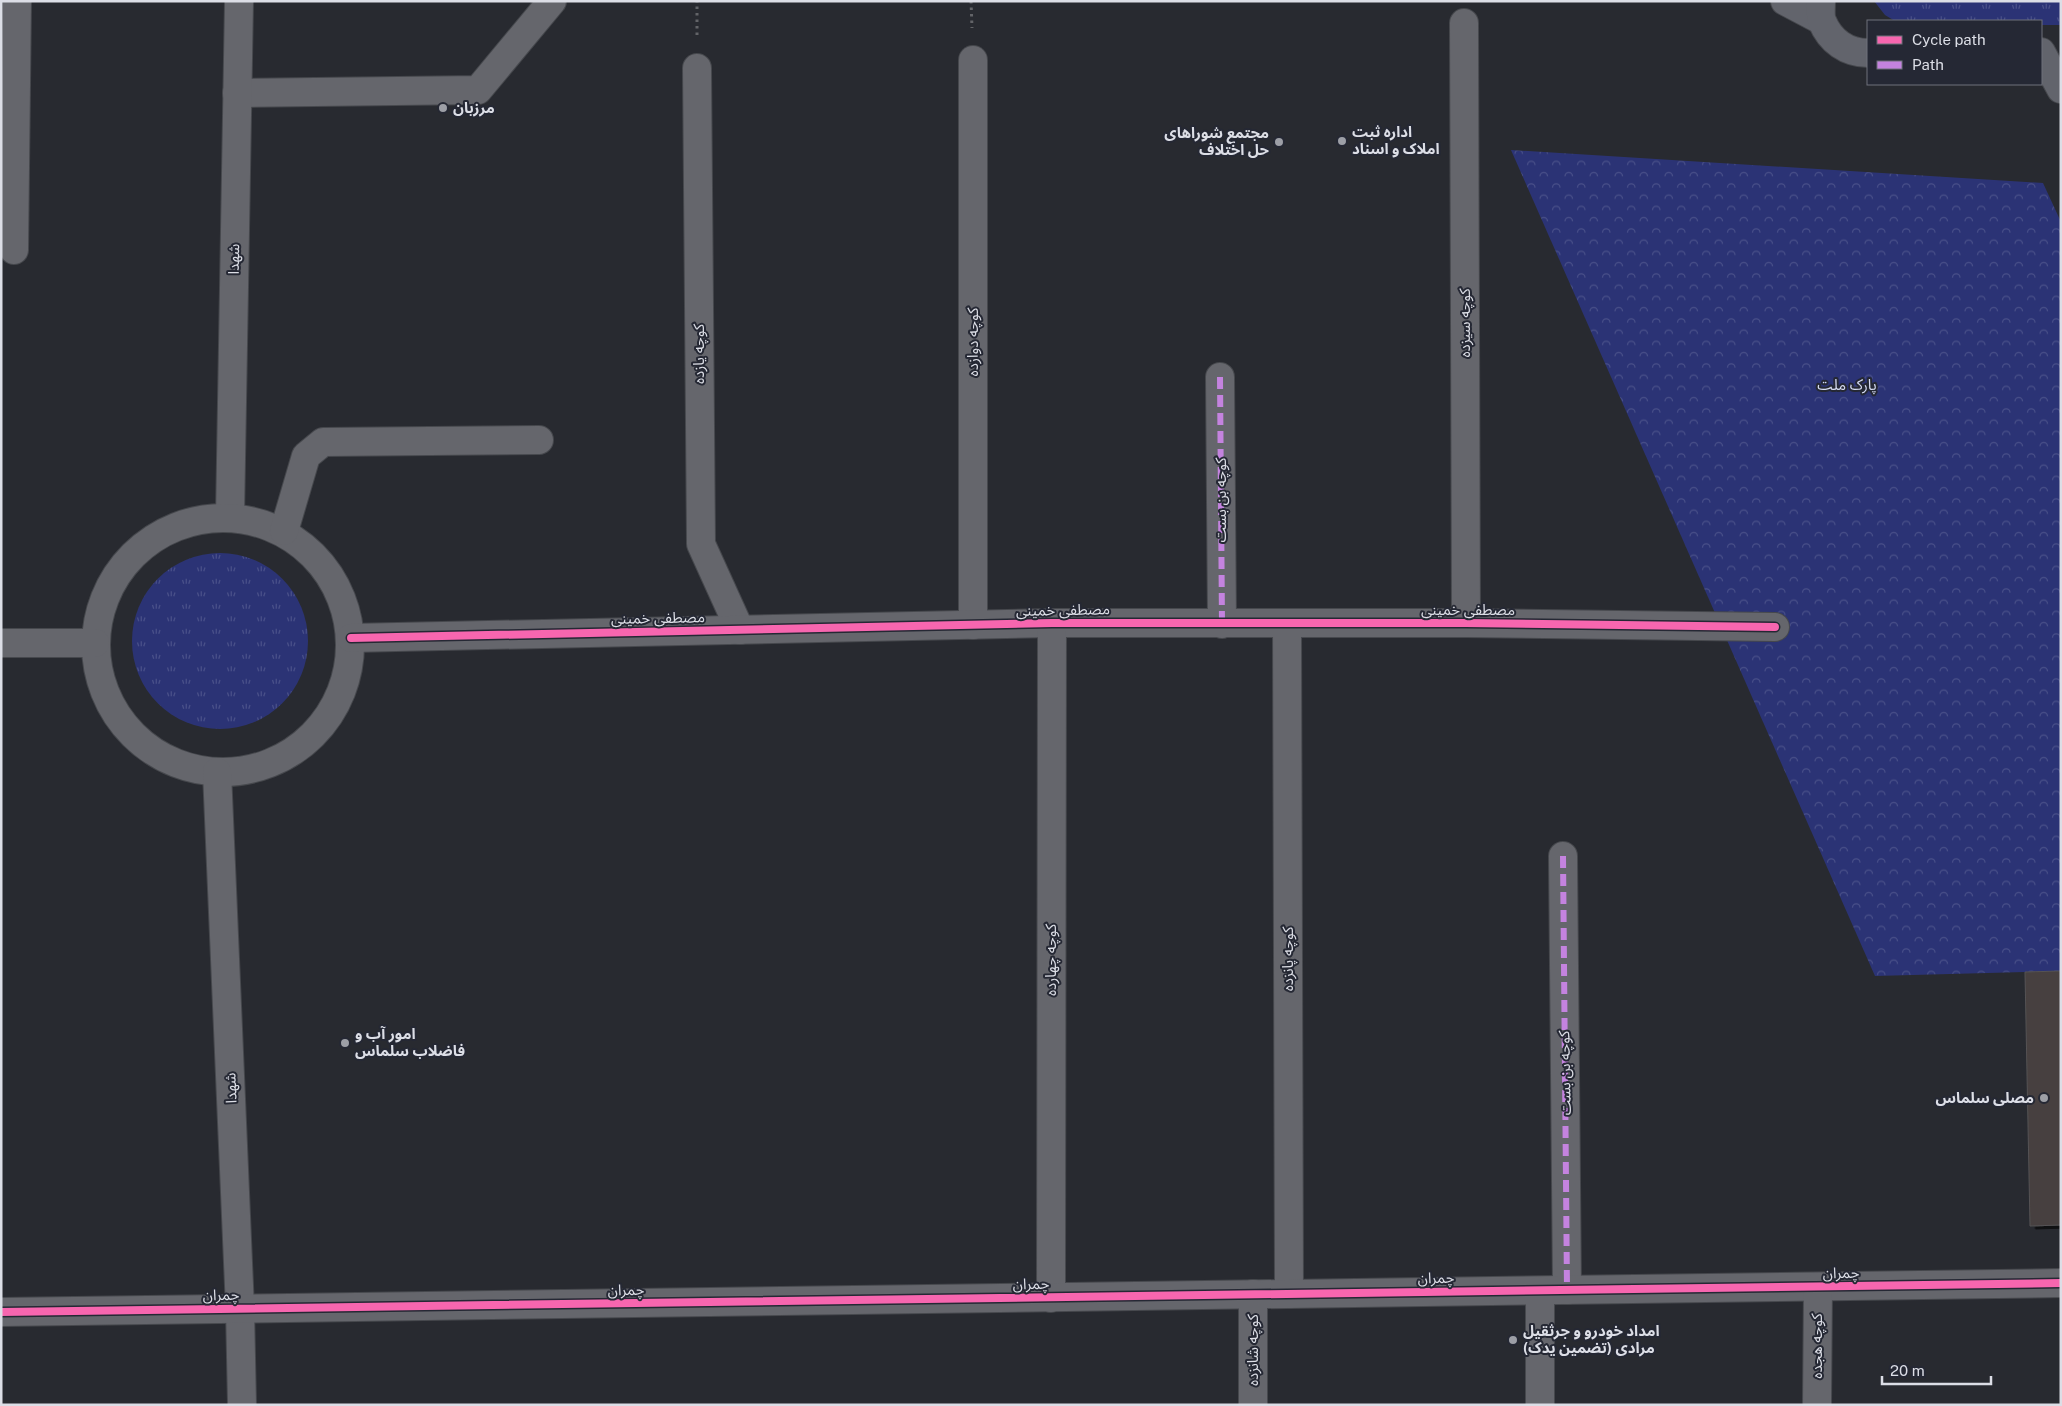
<svg xmlns="http://www.w3.org/2000/svg" width="2062" height="1406" font-family="'Public Sans','Noto Sans Arabic',sans-serif">
<style>
.grass{fill:url(#grass-tufts)}
.park{fill:url(#park-crowns)}
.building{fill:#47403f;stroke:#555355;filter:url(#shadow)}
.lines{fill:none;stroke-linecap:round;stroke-linejoin:round}
.minor-casing{stroke:#46484d;stroke-width:30}
.major-casing{stroke:#46484d;stroke-width:30}
.path{stroke:#636468;stroke-width:3;stroke-dasharray:2.5 4;stroke-linecap:butt}
.minor{stroke:#65666c;stroke-width:28}
.major{stroke:#62646c;stroke-width:28}
.quiet{stroke:#c483df;stroke-width:6;stroke-dasharray:12 6;stroke-linecap:butt}
.cycleway-casing{stroke:#252834;stroke-width:11}
.cycleway{stroke:#f766af;stroke-width:8}
.poi-dot{fill:#9d9fa6;stroke:#252834;stroke-width:2}
.labels{text-anchor:middle;stroke-width:4;stroke-linejoin:round;paint-order:stroke}
.poi-label{font-size:15px;font-weight:bold;fill:#dcdee6;stroke:#252834;text-anchor:start}
.street-label{font-size:15px;fill:#dcdee6;stroke:#252834}
.park-label{font-size:15px;fill:#d6dcf2;stroke:#252834}
</style>
<defs>
<pattern id="grass-tufts" width="24" height="20" patternUnits="userSpaceOnUse" patternTransform="scale(1.25)"><rect width="24" height="20" fill="#2b3375"/><path d="M3 7l-1-3M5 7V3M7 7l1-3M15 17l-1-3M17 17v-4M19 17l1-3" fill="none" stroke="#495089"/></pattern>
<pattern id="park-crowns" width="20" height="18" patternUnits="userSpaceOnUse" patternTransform="scale(1.25)"><rect width="20" height="18" fill="#2b3375"/><path d="M2 6a3 3 0 1 1 6 0M12 15a3 3 0 1 1 6 0" fill="none" stroke="#495089"/></pattern>
<filter id="shadow"><feDropShadow dx="5.5" dy="3" stdDeviation="0" flood-color="#0009"/></filter>
</defs>
<rect width="100%" height="100%" fill="#282a30"/>
<!-- grass -->
<g class="grass">
<polygon points="1874,1 2061,1 2061,25 2041,25 2041,21 1895,21 1885,15"/>
<circle cx="220" cy="641" r="88"/>
</g>
<!-- park -->
<polygon class="park" points="1511,150 2043,183 2061,222 2061,971 1875,976"/>
<!-- building -->
<polygon class="building" points="2061,971 2061,1225 2030,1226 2025,972"/>
<g class="lines">
<!-- minor casing -->
<g class="minor-casing">
<g id="minor">
<polyline points="1464,23 1466,623"/>
<polyline points="697,68 701,544 740,630"/>
<polyline points="237,93 478,90 552,1"/>
<polyline points="14,250 17,1"/>
<polyline points="1220,377 1222,624"/>
<polyline points="230,517 239,1"/>
<circle cx="223" cy="645" r="127"/>
<polyline points="284,531 306,456 323,442 539,440"/>
<polyline points="1287,624 1289,1294"/>
<polyline points="973,625 973,60"/>
<polyline points="351,638 1052,623 1466,623 1775,627"/>
<polyline points="1,643 95,643"/>
<polyline points="217,772 240,1309 242,1405"/>
<polyline points="1563,856 1567,1290"/>
<polyline points="1051,1298 1052,623"/>
<polyline points="1,1312 2061,1283"/>
<polyline points="1253,1405 1253,1294"/>
<polyline points="1540,1405 1540,1291"/>
<polyline points="1817,1405 1818,1287"/>
</g>
</g>
<!-- major casing -->
<g class="major-casing">
<g id="major">
<polyline points="1785,1 1821,20"/>
<path d="M1821 1C1821 7 1820 16 1822 21 1830 41 1847 53 1868 53"/>
<polyline points="2041,52 2061,89"/>
</g>
</g>
<!-- path -->
<g class="path">
<polyline points="971,1 972,28"/>
<polyline points="697,35 697,1"/>
</g>
<!-- minor -->
<use href="#minor" class="minor"/>
<!-- major -->
<use href="#major" class="major"/>
<!-- quiet -->
<g class="quiet">
<polyline points="1220,377 1222,624"/>
<polyline points="1563,856 1567,1290"/>
</g>
<!-- cycleway casing -->
<g class="cycleway-casing">
<g id="cycleway">
<polyline points="351,638 1052,623 1466,623 1775,627"/>
<polyline points="1,1312 2061,1283"/>
</g>
</g>
<!-- cycleway -->
<use href="#cycleway" class="cycleway"/>
</g>
<!-- markers -->
<g class="poi-dot">
<circle cx="443" cy="108" r="5"/>
<circle cx="1342" cy="141" r="5"/>
<circle cx="1279" cy="142" r="5"/>
<circle cx="345" cy="1043" r="5"/>
<circle cx="2044" cy="1098" r="5"/>
<circle cx="1513" cy="1340" r="5"/>
</g>
<g class="labels">
<!-- poi labels -->
<g class="poi-label">
<text x="453" y="113">مرزبان</text>
<text x="1352" y="137">اداره ثبت<tspan x="1352" dy="17">املاک و اسناد</tspan></text>
<text x="1269" y="138" text-anchor="end">مجتمع شوراهای<tspan x="1269" dy="17">حل اختلاف</tspan></text>
<text x="355" y="1039">امور آب و<tspan x="355" dy="17">فاضلاب سلماس</tspan></text>
<text x="2034" y="1103" text-anchor="end">مصلی سلماس</text>
<text x="1523" y="1336">امداد خودرو و جرثقیل<tspan x="1523" dy="17">مرادی (تضمین یدک)</tspan></text>
</g>
<!-- street labels -->
<g class="street-label">
<text transform="translate(234 259) rotate(-89)" y="5">شهدا</text>
<text transform="translate(1465 323) rotate(-90)" y="5">کوچه سیزده</text>
<text transform="translate(973 342) rotate(-90)" y="5">کوچه دوازده</text>
<text transform="translate(699 354) rotate(-90)" y="5">کوچه یازده</text>
<text transform="translate(1221 500) rotate(-90)" y="5">کوچه بن بست</text>
<text transform="translate(1063 610) rotate(-1)" y="5">مصطفی خمینی</text>
<text x="1468" y="615">مصطفی خمینی</text>
<text transform="translate(658 618) rotate(-1)" y="5">مصطفی خمینی</text>
<text transform="translate(1288 959) rotate(-90)" y="5">کوچه پانزده</text>
<text transform="translate(1051 960) rotate(-90)" y="5">کوچه چهارده</text>
<text transform="translate(1565 1073) rotate(-91)" y="5">کوچه بن بست</text>
<text transform="translate(231 1088) rotate(-92)" y="5">شهدا</text>
<text transform="translate(1841 1273) rotate(-1)" y="5">چمران</text>
<text transform="translate(1436 1278) rotate(-1)" y="5">چمران</text>
<text transform="translate(1031 1284) rotate(-1)" y="5">چمران</text>
<text transform="translate(626 1290) rotate(-1)" y="5">چمران</text>
<text transform="translate(221 1295) rotate(-1)" y="5">چمران</text>
<text transform="translate(1817 1346) rotate(-90)" y="5">کوچه هجده</text>
<text transform="translate(1253 1350) rotate(-90)" y="5">کوچه شانزده</text>
</g>
<!-- park labels -->
<g class="park-label">
<text x="1847" y="390">پارک ملت</text>
</g>
</g>
<!-- border -->
<rect width="2062" height="1406" fill="none" stroke="#dcdee6" stroke-width="5"/>
<!-- legend -->
<rect x="1867" y="20" width="175" height="65" fill="#252834" stroke="#6e717b"/>
<rect x="1877" y="36" width="25" height="8" fill="#f766af" stroke="#6e717b"/>
<text x="1912" y="45" font-size="15" fill="#dcdee6">Cycle path</text>
<rect x="1877" y="61" width="25" height="8" fill="#c483df" stroke="#6e717b"/>
<text x="1912" y="70" font-size="15" fill="#dcdee6">Path</text>
<!-- scale -->
<path d="M1882 1376v8h109v-8" fill="none" stroke="#dcdee6" stroke-width="2.5"/>
<text x="1890" y="1376" font-size="15" fill="#dcdee6" stroke="#252834" stroke-width="4" paint-order="stroke">20 m</text>
</svg>
